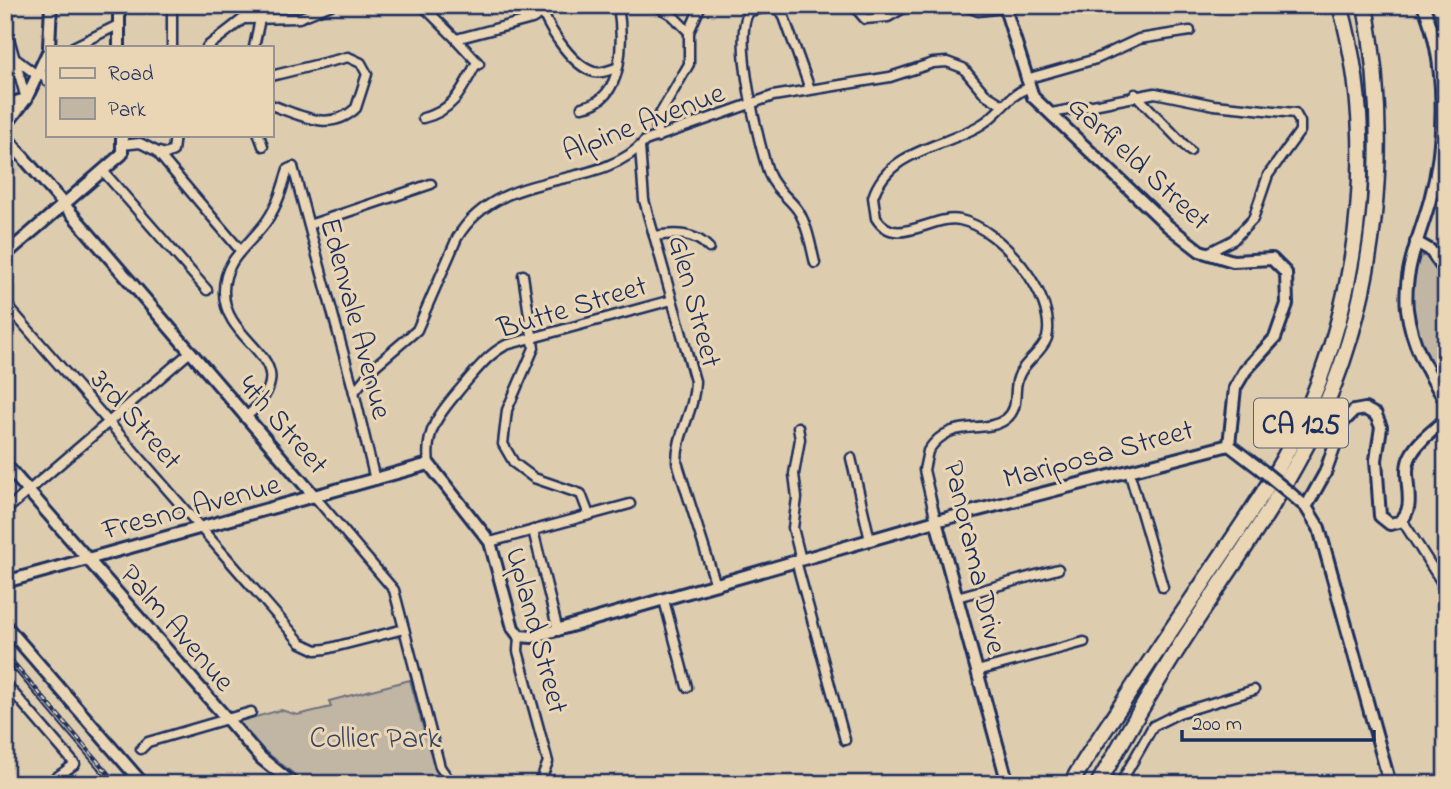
<svg xmlns="http://www.w3.org/2000/svg" width="1451" height="789" font-family="'Indie Flower',sans-serif">
<style>
.built{fill:#d0c0a9}
.green{fill:#c1b5a3;stroke:#6e7280;stroke-width:2}
.lines{fill:none;stroke-linecap:round;stroke-linejoin:round}
.street-casing{stroke:#1b2f5e;stroke-width:13}
.secondary-casing{stroke:#1b2f5e;stroke-width:16}
.highway-casing{stroke:#1b2f5e;stroke-width:19}
.street{stroke:#ead6b4;stroke-width:8}
.secondary{stroke:#ead6b4;stroke-width:10}
.highway{stroke:#ead6b4;stroke-width:14}
.tram{stroke:#1b2f5e;stroke-width:2}
.rail-casing{stroke:#1b2f5e;stroke-width:4.5}
.rail{stroke:#ead6b4;stroke-width:2;stroke-dasharray:5;stroke-linecap:butt}
.secondary-bridge-casing{stroke:#1b2f5e;stroke-width:16;stroke-linecap:butt}
.secondary-bridge{stroke:#ead6b4;stroke-width:10}
.labels{text-anchor:middle;stroke-width:6;stroke-linejoin:round;paint-order:stroke}
.shield{fill:#ead6b4;stroke:#596178;stroke-width:2}
.shield-label{font-size:28px;font-weight:bold;fill:#1b2f5e}
.street-label{font-size:30px;fill:#1b2f5e;stroke:#ead6b4}
.park-label{font-size:30px;fill:#344368;stroke:#ead6b4}
</style>
<rect width="100%" height="100%" fill="#deccaf"/>
<filter id="ink" filterUnits="userSpaceOnUse"><feTurbulence type="fractalNoise" baseFrequency=".0143" numOctaves="2"/><feDisplacementMap in="SourceGraphic" scale="14" xChannelSelector="R" yChannelSelector="G"/><feConvolveMatrix kernelMatrix="1 2 1 2 8 2 1 2 1" color-interpolation-filters="sRGB"/></filter>
<g filter="url(#ink)">
<!-- built -->
<polygon class="built" points="5,150 21,169 5,182"/>
<!-- green -->
<g class="green">
<path d="M1426 255 1446 277V392C1421 353 1399 302 1420 257Z"/>
<polygon points="410,680 429,749 445,784 307,784 262,749 237,722 281,710 297,715 331,707 329,701"/>
</g>
<g class="lines">
<!-- street casing -->
<g class="street-casing">
<g id="street">
<polyline points="172,5 172,47"/>
<polyline points="422,5 456,39 532,19 556,5"/>
<polyline points="655,5 672,15 689,32"/>
<polyline points="853,5 865,19 888,17 909,5"/>
<polyline points="963,5 978,11 1005,8"/>
<path d="M543 13C551 32 573 66 594 72 602 74 609 70 616 68"/>
<polyline points="5,24 26,99"/>
<polyline points="456,39 479,64"/>
<polyline points="73,47 118,25"/>
<polyline points="207,47 243,19 299,18 331,5"/>
<polyline points="254,47 260,19"/>
<polyline points="17,60 38,76"/>
<polyline points="40,71 47,81"/>
<path d="M271 76 348 57 361 63 367 74 356 108C330 133 300 115 271 105"/>
<polyline points="1026,79 1096,59 1139,39 1190,31"/>
<path d="M810 89 783 14 773 6 750 11C731 31 759 146 769 174 775 190 790 198 799 212 808 227 811 247 815 263"/>
<polyline points="1135,94 1190,151"/>
<path d="M582 107C626 100 623 37 618 5"/>
<polyline points="1052,113 1155,93 1214,105 1295,113 1300,122 1300,131 1268,175 1253,219 1233,240 1207,253"/>
<path d="M423 118C454 111 463 88 477 62"/>
<polyline points="259,135 263,146"/>
<polyline points="658,137 656,121 689,64 689,32 701,5"/>
<polyline points="122,145 140,143 156,151 240,250"/>
<path d="M640 147 644 200 695 381C695 411 677 432 677 462L716 585"/>
<polyline points="159,152 166,154 173,151 175,135"/>
<polyline points="293,167 354,392 375,480"/>
<polyline points="103,171 207,290"/>
<polyline points="309,225 431,184"/>
<path d="M654 236C674 233 695 232 709 248"/>
<polyline points="523,275 534,348 507,410 503,444 514,463 534,478 581,494 589,515"/>
<polyline points="5,303 301,643 316,650 326,649 404,629"/>
<path d="M354 392 376 365 417 330 457 238C500 165 599 193 645 141L773 96 890 77 933 63 947 62 963 68 985 94 1001 104"/>
<path d="M245 418C313 358 223 348 224 291 224 257 252 244 268 219 278 204 283 186 288 169L293 167"/>
<polyline points="798,427 800,439 794,474 797,498 793,528 801,560"/>
<polyline points="851,458 870,540"/>
<path d="M429 464C424 426 444 409 466 382 479 367 489 354 506 345L672 300"/>
<polyline points="1129,471 1163,587"/>
<polyline points="315,497 394,590 440,767 452,784"/>
<polyline points="5,511 189,353"/>
<polyline points="1402,520 1446,589"/>
<path d="M936 521 924 470 928 451C951 415 983 436 1006 419 1020 408 1013 392 1018 378 1023 362 1041 354 1047 338 1057 296 1000 228 960 220 932 214 896 250 876 218L873 197C889 149 944 148 982 124 999 114 1008 95 1028 88"/>
<polyline points="533,530 558,631"/>
<polyline points="490,542 630,504"/>
<polyline points="796,561 845,740"/>
<polyline points="957,597 1058,569"/>
<polyline points="664,600 687,687"/>
<polyline points="519,636 518,651 548,762 539,784"/>
<polyline points="977,671 1084,642"/>
<polyline points="5,683 75,764 47,784"/>
<polyline points="141,749 148,742 251,712"/>
<polyline points="1120,784 1153,726 1179,713 1254,690"/>
</g>
</g>
<!-- secondary casing -->
<g class="secondary-casing">
<g id="secondary">
<polyline points="119,5 119,47"/>
<polyline points="1004,5 1033,97 1168,226 1200,251 1233,261 1272,259 1286,273 1287,304 1275,338 1245,371 1235,388 1229,445"/>
<path d="M1423 5C1447 59 1446 143 1430 200 1420 236 1403 270 1407 309 1411 343 1428 373 1446 402"/>
<polyline points="49,47 51,5"/>
<polyline points="5,105 26,99"/>
<polyline points="5,126 26,99 47,54"/>
<polyline points="5,136 315,497"/>
<polyline points="1416,242 1430,250 1446,272"/>
<polyline points="5,255 122,154 122,135"/>
<polyline points="1229,445 1263,471"/>
<polyline points="5,464 261,758 293,784"/>
<polyline points="1291,494 1306,507 1319,528 1390,784"/>
<path d="M1306 507 1325 473 1343 422 1354 411 1365 409 1376 415 1381 427 1376 460 1380 516 1390 524 1399 522C1420 506 1399 476 1411 455 1418 441 1434 430 1446 419"/>
<polyline points="936,521 1008,784"/>
<polyline points="5,582 429,464 490,542 513,628 519,636 532,637 936,521 1229,445"/>
<polyline points="5,625 143,784"/>
</g>
</g>
<!-- highway casing -->
<g class="highway-casing">
<g id="highway">
<path d="M1071 784C1086 756 1105 730 1122 704 1168 633 1217 564 1263 493 1353 352 1385 166 1340 5"/>
<path d="M1098 784C1124 738 1151 691 1179 647 1226 573 1279 504 1316 426 1378 298 1391 144 1365 5"/>
</g>
</g>
<!-- street -->
<use href="#street" class="street"/>
<!-- secondary -->
<use href="#secondary" class="secondary"/>
<!-- highway -->
<use href="#highway" class="highway"/>
<!-- tram -->
<polyline class="tram" points="5,659 111,784"/>
<!-- rail casing -->
<g class="rail-casing">
<polyline id="rail" points="5,653 117,784"/>
</g>
<!-- rail -->
<use href="#rail" class="rail"/>
<!-- secondary-bridge casing -->
<g class="secondary-bridge-casing">
<polyline id="secondary-bridge" points="1263,471 1291,494"/>
</g>
<!-- secondary-bridge -->
<use href="#secondary-bridge" class="secondary-bridge"/>
</g>
</g>
<g class="labels">
<!-- shield labels -->
<rect class="shield" x="1254" y="398.5" width="94" height="49" rx="5"/>
<g class="shield-label">
<text x="1301" y="433">CA 125</text>
</g>
<!-- street labels -->
<g class="street-label">
<text transform="translate(643 121) rotate(-21)" y="10">Alpine Avenue</text>
<text transform="translate(1140 162) rotate(43)" y="10">Garfield Street</text>
<text transform="translate(696 301) rotate(75)" y="10">Glen Street</text>
<text transform="translate(572 306) rotate(-17)" y="10">Butte Street</text>
<text transform="translate(357 318) rotate(75)" y="10">Edenvale Avenue</text>
<text transform="translate(137 419) rotate(49)" y="10">3rd Street</text>
<text transform="translate(284 424) rotate(49)" y="10">4th Street</text>
<text transform="translate(1098 453) rotate(-15)" y="10">Mariposa Street</text>
<text transform="translate(191 506) rotate(-15)" y="10">Fresno Avenue</text>
<text transform="translate(976 557) rotate(77)" y="10">Panorama Drive</text>
<text transform="translate(178 627) rotate(49)" y="10">Palm Avenue</text>
<text transform="translate(538 630) rotate(75)" y="10">Upland Street</text>
</g>
<!-- park labels -->
<g class="park-label">
<text x="375" y="747">Collier Park</text>
</g>
</g>
<!-- margin -->
<rect width="1451" height="789" fill="none" stroke="#ead6b4" stroke-width="28"/>
<rect x="14" y="14" width="1423" height="761" fill="none" stroke="#1b2f5e" stroke-width="2.5" filter="url(#ink)"/>
<!-- legend -->
<rect x="46" y="46" width="228" height="91" fill="#ead6b4" stroke="#979392" stroke-width="2"/>
<rect x="60" y="68" width="35" height="10" fill="#ead6b4" stroke="#979392" stroke-width="2"/>
<text x="108" y="80" font-size="21" fill="#1b2f5e">Road</text>
<rect x="60" y="98" width="35" height="21" fill="#c1b5a3" stroke="#979392" stroke-width="2"/>
<text x="108" y="116" font-size="21" fill="#1b2f5e">Park</text>
<!-- scale -->
<path d="M1182 730v10h192v-10" fill="none" stroke="#1b2f5e" stroke-width="3.5"/>
<text x="1192" y="730" font-size="21" fill="#1b2f5e" stroke="#ead6b4" stroke-width="5" paint-order="stroke">200 m</text>
</svg>
